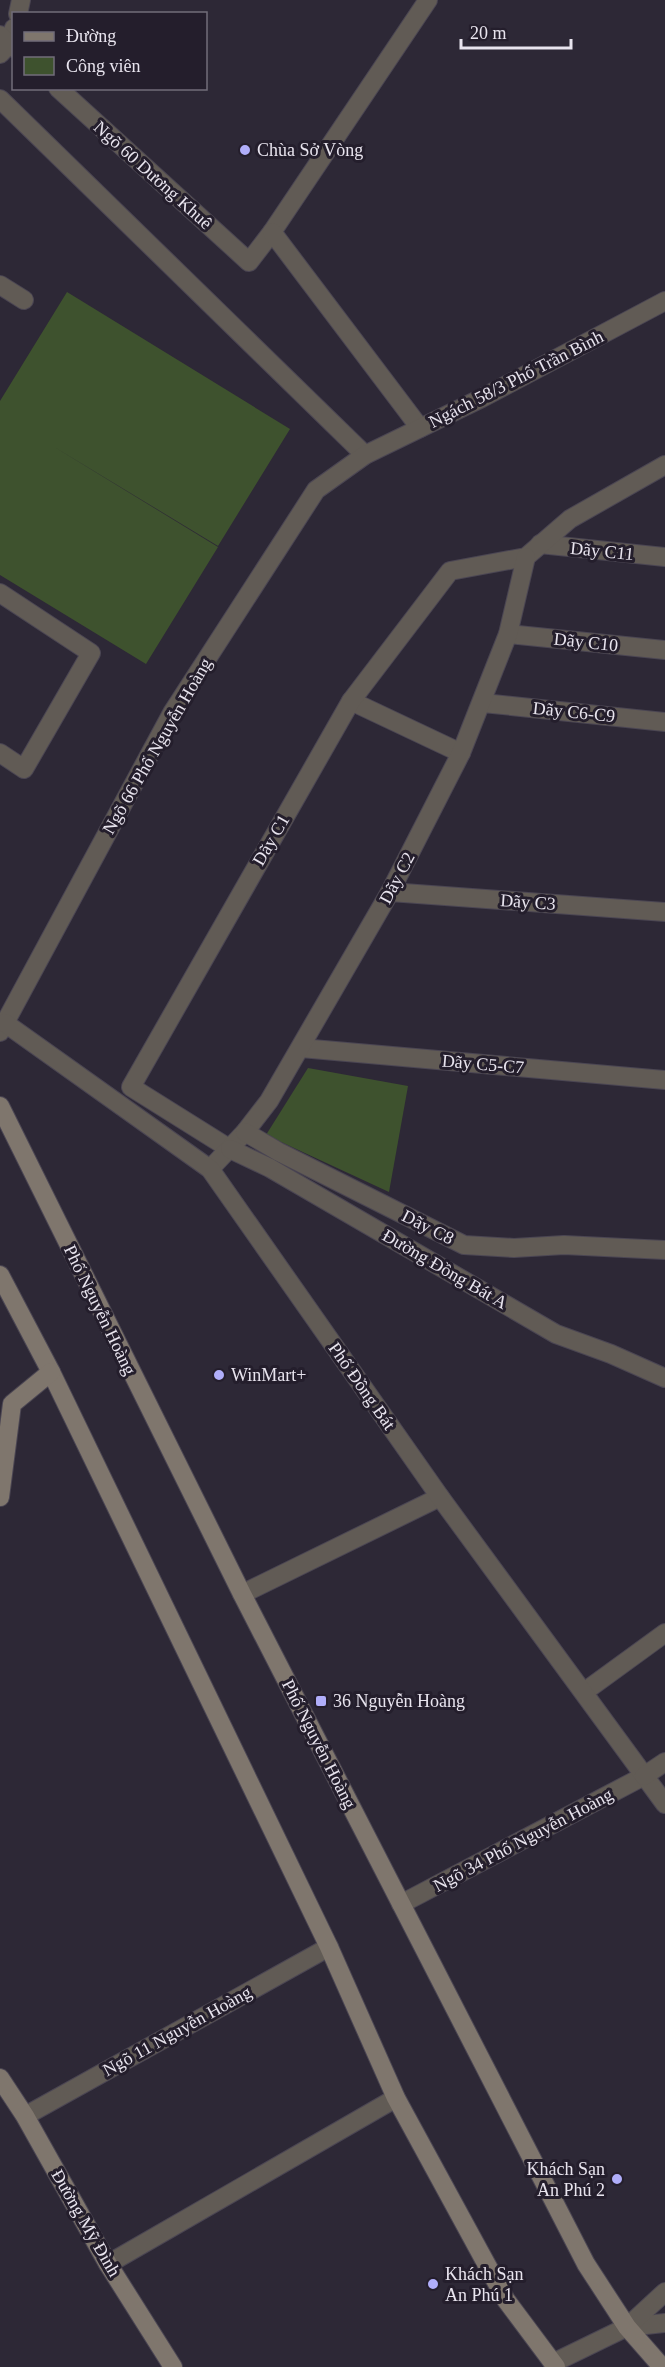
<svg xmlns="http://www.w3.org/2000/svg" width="665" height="2367" font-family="'Times New Roman',serif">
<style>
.green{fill:#3e522e}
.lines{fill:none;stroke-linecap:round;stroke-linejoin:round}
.lane-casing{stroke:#4b4653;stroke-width:20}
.street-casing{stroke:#4b4653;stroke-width:20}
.secondary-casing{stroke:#4b4653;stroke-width:20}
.lane{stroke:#615b55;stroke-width:18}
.street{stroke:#615b55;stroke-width:18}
.secondary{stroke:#7f766d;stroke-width:18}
.poi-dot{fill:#b0aefa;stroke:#241e2c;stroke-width:2}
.labels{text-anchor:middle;stroke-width:6;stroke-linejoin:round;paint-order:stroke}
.poi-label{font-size:18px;fill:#e8e4ee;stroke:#241e2c;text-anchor:start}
.street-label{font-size:18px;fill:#e8e4ee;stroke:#241e2c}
</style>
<rect width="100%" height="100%" fill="#2d2836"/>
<!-- green -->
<g class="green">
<polygon points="67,292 290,429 218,546 51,445 218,547 146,664 0,575 0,401"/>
<polygon points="308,1068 408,1086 389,1192 266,1135"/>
</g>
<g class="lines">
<!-- lane casing -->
<g class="lane-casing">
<g id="lane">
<polyline points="18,14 21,0"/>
<polyline points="14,28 9,44 14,48"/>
<polyline points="58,88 249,262 272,232 428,0"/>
<polyline points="0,99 365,455"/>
<polyline points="272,232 420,428"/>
<polyline points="0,285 24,300"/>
<polyline points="540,544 665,557"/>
<polyline points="0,593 91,653 24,769 0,753"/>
<polyline points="508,634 665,650"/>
<polyline points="351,701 461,753"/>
<polyline points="483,703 665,722"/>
<polyline points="390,892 665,912"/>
<polyline points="0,1032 172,713 316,490 365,455 482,398 665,301"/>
<polyline points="301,1048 665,1080"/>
<polyline points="230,1149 131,1087 351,701 450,571 526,557 570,519 665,465"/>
<polyline points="210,1169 245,1132 269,1101 390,892 461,753 508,634 526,557"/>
<polyline points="242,1594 440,1497"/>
<polyline points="584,1692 665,1633"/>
<polyline points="401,1904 644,1776"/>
<polyline points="25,2116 329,1947"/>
<polyline points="108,2264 396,2098"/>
</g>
</g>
<!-- street casing -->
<g class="street-casing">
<g id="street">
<polyline points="0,35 9,44 0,54"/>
<polyline points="5,1023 210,1169 440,1497 665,1804"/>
<polyline points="245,1132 279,1152 464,1245 514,1248 564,1245 665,1250"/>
<polyline points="230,1149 270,1168 556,1334 611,1354 665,1378"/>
<polyline points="644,1776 665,1762"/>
<polyline points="627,2327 665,2323"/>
<polyline points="553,2363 627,2327 665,2292"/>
</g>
</g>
<!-- secondary casing -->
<g class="secondary-casing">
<g id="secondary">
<polyline points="0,1106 242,1594 586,2264 627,2327 662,2367"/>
<polyline points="0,1275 51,1372 329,1947 396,2098 506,2300 556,2367"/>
<polyline points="0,1497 12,1404 51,1372"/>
<polyline points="0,2078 25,2116 108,2264 173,2367"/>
</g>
</g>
<!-- lane -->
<use href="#lane" class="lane"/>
<!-- street -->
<use href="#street" class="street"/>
<!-- secondary -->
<use href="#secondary" class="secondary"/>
</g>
<!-- markers -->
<g class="poi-dot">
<circle cx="245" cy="150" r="6"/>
<circle cx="219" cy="1375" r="6"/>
<rect x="315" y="1695" width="12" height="12" rx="3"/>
<circle cx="617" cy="2179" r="6"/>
<circle cx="433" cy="2284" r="6"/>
</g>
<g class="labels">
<!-- poi labels -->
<g class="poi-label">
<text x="257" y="156">Chùa Sở Vòng</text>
<text x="231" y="1381">WinMart+</text>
<text x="333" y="1707">36 Nguyễn Hoàng</text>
<text x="605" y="2175" text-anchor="end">Khách Sạn<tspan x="605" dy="21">An Phú 2</tspan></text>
<text x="445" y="2280">Khách Sạn<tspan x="445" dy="21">An Phú 1</tspan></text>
</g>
<!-- street labels -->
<g class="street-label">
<text transform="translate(153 175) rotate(42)" y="6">Ngõ 60 Dương Khuê</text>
<text transform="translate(516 379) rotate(-27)" y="6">Ngách 58/3 Phố Trần Bình</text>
<text transform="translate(602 551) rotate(6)" y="6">Dãy C11</text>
<text transform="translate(586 642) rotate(6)" y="6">Dãy C10</text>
<text transform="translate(574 712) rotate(6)" y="6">Dãy C6-C9</text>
<text transform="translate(157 746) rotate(-60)" y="6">Ngõ 66 Phố Nguyễn Hoàng</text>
<text transform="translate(271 840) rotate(-60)" y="6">Dãy C1</text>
<text transform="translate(397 878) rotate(-62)" y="6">Dãy C2</text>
<text transform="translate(528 902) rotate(4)" y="6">Dãy C3</text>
<text transform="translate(483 1064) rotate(5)" y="6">Dãy C5-C7</text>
<text transform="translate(428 1227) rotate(27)" y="6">Dãy C8</text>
<text transform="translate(445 1269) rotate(30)" y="6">Đường Đồng Bát A</text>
<text transform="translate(100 1310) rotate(64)" y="6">Phố Nguyễn Hoàng</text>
<text transform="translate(362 1386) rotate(55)" y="6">Phố Đồng Bát</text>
<text transform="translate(319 1744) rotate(63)" y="6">Phố Nguyễn Hoàng</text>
<text transform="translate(523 1840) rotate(-28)" y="6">Ngõ 34 Phố Nguyễn Hoàng</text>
<text transform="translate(177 2031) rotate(-29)" y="6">Ngõ 11 Nguyễn Hoàng</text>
<text transform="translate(86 2223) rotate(60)" y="6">Đường Mỹ Đình</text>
</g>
</g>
<!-- legend -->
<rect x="12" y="12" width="195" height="78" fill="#241e2c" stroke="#726d7a" stroke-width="1.5"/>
<rect x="24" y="32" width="30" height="9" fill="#7f766d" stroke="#726d7a" stroke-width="1.5"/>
<text x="66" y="42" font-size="18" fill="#e8e4ee">Đường</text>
<rect x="24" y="57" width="30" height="18" fill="#3e522e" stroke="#726d7a" stroke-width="1.5"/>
<text x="66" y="72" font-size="18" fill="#e8e4ee">Công viên</text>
<!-- scale -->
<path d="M461 39v9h110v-9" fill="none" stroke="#e8e4ee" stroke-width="3"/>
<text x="470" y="39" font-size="18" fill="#e8e4ee" stroke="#241e2c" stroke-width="4.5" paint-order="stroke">20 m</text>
</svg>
